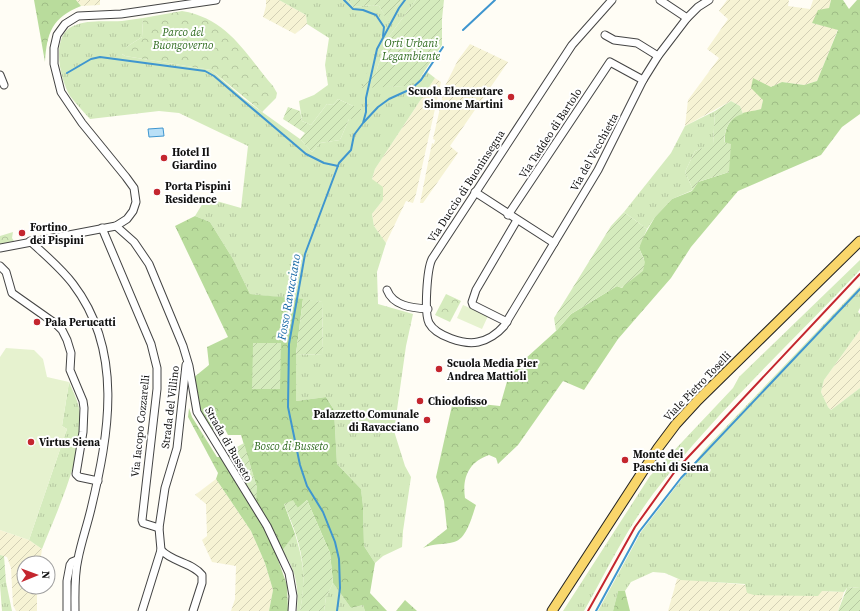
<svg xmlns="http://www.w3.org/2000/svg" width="860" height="611" font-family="'Source Serif 4',serif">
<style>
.farmland{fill:url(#farmland-furrows)}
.grass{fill:url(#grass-tufts)}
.forest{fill:url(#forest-crowns)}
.park{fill:url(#park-crowns)}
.garden{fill:url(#garden-furrows)}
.pitch{fill:#e6f2cf}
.water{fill:#b9e0f7;stroke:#3f96cf}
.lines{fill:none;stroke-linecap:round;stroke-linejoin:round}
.stream{stroke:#3f96cf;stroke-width:2}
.minor-casing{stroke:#444;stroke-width:9}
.major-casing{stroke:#222;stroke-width:11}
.minor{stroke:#fff;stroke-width:7}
.major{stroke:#f9d66b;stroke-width:9}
.rail{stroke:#c4262e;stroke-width:2}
.poi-dot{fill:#c4262e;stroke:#fff;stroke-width:1.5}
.labels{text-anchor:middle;stroke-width:4;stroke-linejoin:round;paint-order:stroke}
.park-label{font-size:11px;font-style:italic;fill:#2f6b1f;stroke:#fff}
.poi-label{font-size:11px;font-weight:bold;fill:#111;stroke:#fff;text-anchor:start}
.street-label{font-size:11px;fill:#111;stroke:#fff}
.water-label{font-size:12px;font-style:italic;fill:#1768a6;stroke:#fff}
</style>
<defs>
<pattern id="farmland-furrows" width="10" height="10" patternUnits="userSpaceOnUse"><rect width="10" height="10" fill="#f6f3d4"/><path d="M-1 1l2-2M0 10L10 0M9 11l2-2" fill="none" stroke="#d2cfb5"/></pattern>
<pattern id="grass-tufts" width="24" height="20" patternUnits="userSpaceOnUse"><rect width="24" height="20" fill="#d5ebbd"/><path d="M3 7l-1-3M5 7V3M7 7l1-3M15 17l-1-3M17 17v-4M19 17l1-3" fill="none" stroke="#b6c8a1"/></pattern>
<pattern id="forest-crowns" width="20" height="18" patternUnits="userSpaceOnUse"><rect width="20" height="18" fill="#b9dc9c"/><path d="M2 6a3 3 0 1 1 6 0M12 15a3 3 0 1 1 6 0" fill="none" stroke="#9ebc85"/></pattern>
<pattern id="park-crowns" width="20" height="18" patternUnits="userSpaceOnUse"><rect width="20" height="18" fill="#d5ebbd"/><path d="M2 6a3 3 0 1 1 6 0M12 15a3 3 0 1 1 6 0" fill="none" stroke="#b6c8a1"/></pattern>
<pattern id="garden-furrows" width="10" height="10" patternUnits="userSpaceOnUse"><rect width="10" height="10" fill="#d5ebbd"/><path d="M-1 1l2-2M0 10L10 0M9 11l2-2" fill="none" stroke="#b6c8a1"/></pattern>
</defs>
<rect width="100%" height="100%" fill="#fffdf5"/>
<!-- farmland -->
<g class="farmland">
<polygon points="76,0 100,0 100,5 81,6"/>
<polygon points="266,0 279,0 306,15 307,24 295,34 263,17 266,6"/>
<polygon points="727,0 789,0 788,6 810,9 813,0 831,0 829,8 812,23 838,29 817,81 804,85 782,82 771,87 763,100 761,109 743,114 740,106 731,101 685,126 688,100 719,58 707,49 728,19 719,11"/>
<polygon points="470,44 508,62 450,146 458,153 423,203 420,203 432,143 434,144 435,140 433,139 445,86 458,60"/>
<polygon points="435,78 441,82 416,194 413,203 406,201 386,243 374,226 372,214 383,200 372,179 375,169"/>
<polygon points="860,330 860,388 831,410 828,407 821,392 824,380"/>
<polygon points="216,479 251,531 265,563 273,590 269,611 231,611 235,599 236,566 212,562 202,540 207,536 206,504 195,495"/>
<polygon points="0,530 29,540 42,549 40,563 24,563 24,587 37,587 37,611 16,611 13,605 11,568 7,557 0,555"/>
<polygon points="677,579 822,591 844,592 838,611 668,611"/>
</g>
<!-- grass -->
<g class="grass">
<path d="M279 0H348L353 7 372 5 379 6 388 21 397 5 402 0H416L387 39 376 72 362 87 407 86 415 77 420 78 426 71 435 78 375 169 372 179 383 187V200L372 214 374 226 386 243 377 272 378 304 413 314 406 346 394 431 405 466 411 477 403 531 402 547 383 556 375 563 364 546 363 506 361 489 337 464 334 410 326 397 296 401V354L323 355 322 302 250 294 233 259 210 222 195 216 206 198 241 208 248 146 179 113 159 111 90 119C83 111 76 104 70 96 60 79 50 36 73 26 88 19 106 22 122 21 129 20 136 19 143 18L142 37 128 46 122 54 125 56 211 70 244 99 300 139 312 152 320 143 340 140 349 119 361 106H353L338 99 333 105 327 104 311 125 302 121 299 101 314 95 328 85 325 65 329 38 307 24 306 15Z"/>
<polygon points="715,111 713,145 695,151 685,172 693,190 672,199 655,217 647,229 624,212 671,153 685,126"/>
<path d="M860 260V270C791 343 714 414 653 494 626 530 606 572 584 611H563L650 476 733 388 739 377Z"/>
<polygon points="860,286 860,308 858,312 860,314 860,330 824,380 821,392 828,407 831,410 860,388 860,587 847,588 844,592 822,591 818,596 754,595 747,593 745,584 681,580 665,573 653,572 631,582 625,591 618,591 613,611 598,611 641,532 705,449"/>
<path d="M69 382C73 392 79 402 80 414 84 455 57 511 42 549L29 540 67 429 62 426Z"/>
<path d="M295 534C304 563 306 581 300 611H297C299 587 296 570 282 550Z"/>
<polygon points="4,582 6,582 12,611 2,611 0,585"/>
<polygon points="333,583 351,608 363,605 365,611 324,611 326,597"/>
</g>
<!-- forest -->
<g class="forest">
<path d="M34 0H76L81 6C52 18 47 32 45 62Z"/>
<path d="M831 0H843L849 9 857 0H860V114L842 127 821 155 738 191 691 247 671 278 618 339 584 390 563 381 518 445 498 464 496 458 489 455C469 462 462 477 465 498L476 505C472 516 467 539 454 542 443 545 433 543 423 548L447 529 444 501 436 477 453 401 500 406 508 378 525 359 556 331 571 314 617 286 622 288 644 259 639 248 641 241 655 217 672 199 692 191 698 182 729 172C726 153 718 129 736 116 742 112 754 111 761 109L763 100 751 88 753 78 771 87 782 82 804 85 817 81 838 30 812 23 818 10 829 8Z"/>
<polygon points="195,216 210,222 233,259 250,294 303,299 296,354 296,401 326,397 334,410 337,464 361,489 363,506 364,546 375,563 370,593 387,611 365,611 363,605 351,608 333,583 330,553 307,500 298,508 284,504 295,534 277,557 287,585 288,611 269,611 273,590 265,563 251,531 216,479 218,473 188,417 189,408 192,417 217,457 226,457 257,488 241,435 228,435 223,425 211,431 201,413 193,378 209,365 207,347 228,337 175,226"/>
<polygon points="618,591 625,591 630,611 613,611"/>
<polygon points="405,600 417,611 396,611"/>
</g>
<!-- park -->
<g class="park">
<path d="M182 11C229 19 245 54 273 86L277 93 276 98 262 112 211 70 125 56 121 53 128 46 142 37 143 18Z"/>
<polygon points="13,232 12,238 14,241 0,244 0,236"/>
<polygon points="446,294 461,301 450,322 435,315"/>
</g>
<!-- garden -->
<g class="garden">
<polygon points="348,0 402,0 397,5 388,22 379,6 372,5 353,7"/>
<polygon points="416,0 444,0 442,19 442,45 420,78 415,78 407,86 362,88 367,73 376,72 387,39"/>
<polygon points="338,99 353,106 361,106 361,118 349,119 340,140 320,143 312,152 300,139 305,133 283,119 288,107 300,111 302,121 311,125 327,104 333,105"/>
<path d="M731 101 740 106 743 114C728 118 725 129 724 142L731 144 729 172 698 182 693 190 685 172 695 151 713 144 715 111Z"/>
<polygon points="624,212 647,229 639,248 645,262 643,271 621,288 617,286 571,314 556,331 554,318 611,226"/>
<polygon points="303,299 322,302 323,355 296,354"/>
<polygon points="253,343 281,343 280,389 252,389"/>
<polygon points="244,443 257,488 256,504 226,457 238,450 237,447"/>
<path d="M293 500 298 508 307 500 330 553 333 583 326 597 324 611H300C308 567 301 544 284 504Z"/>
<polygon points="0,555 4,556 6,582 4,582 0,585"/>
<polygon points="860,587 860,611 838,611 847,588"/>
</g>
<!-- pitch -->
<g class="pitch">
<polygon points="463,305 488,316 482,329 457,318"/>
<polygon points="6,348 34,350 43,359 47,377 69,382 62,426 67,429 29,540 0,530 0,357"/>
</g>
<!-- water -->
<polygon class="water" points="163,128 164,136 149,137 148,129"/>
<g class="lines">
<!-- stream -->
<g class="stream">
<polyline points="344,0 353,9 363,10 376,15 384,27 383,36"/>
<polyline points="463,30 495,0"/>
<polyline points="67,73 91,59 100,57 205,71 214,76 306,154 324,163 338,166"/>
<polyline points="364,122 378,107 389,99 411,89 421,80 443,47"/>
<polyline points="337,611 340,588 339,559 335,542 323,512 307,486 300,465 288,407 289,344 305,254 339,163 351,150 354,135 363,123 366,112 366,98 377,49 399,8 405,0"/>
<polyline points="596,611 639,532 681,478 860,289"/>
</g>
<!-- minor casing -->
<g class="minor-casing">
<g id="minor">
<path d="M612 0 572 45 432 259C427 269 424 313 429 323 436 336 464 345 478 342 488 340 498 333 504 326L598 170 643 80 658 56 687 18 698 7 709 0"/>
<polyline points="660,0 687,18"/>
<polyline points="605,35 614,40 637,43 658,56"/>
<polyline points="0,75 4,85"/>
<polyline points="475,192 554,243"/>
<polyline points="508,215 610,62 643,80"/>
<polyline points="116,226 134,242 149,264 183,346 189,366 197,412 267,526 289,573 293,596 292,611"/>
<polyline points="102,228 151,344 157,368 157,389 142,520 143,523 159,528"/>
<path d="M30 241C45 255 61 268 73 284 124 351 109 434 91 509 87 526 81 543 78 559 74 576 75 594 75 611"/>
<polyline points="0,248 116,226 127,219 133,211 136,202 134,188 126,177 82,123 61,92 54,64 54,48 57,35 65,24 78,16 121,14 216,0"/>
<polyline points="0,266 6,272 12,293 56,324 62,330 67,340 71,353 70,370 83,401 84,408 83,432 76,474 79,477 98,481"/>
<path d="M387 290C393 306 412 308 428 309"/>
<polyline points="507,322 473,305 472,302 476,290 517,220"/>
<path d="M161 550C172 562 193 563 202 575V583L193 611"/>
<polyline points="67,611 67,581 70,565 72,562 77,560"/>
<polyline points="142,611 161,550 159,528 165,488 177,448 186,365"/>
</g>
</g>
<!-- major casing -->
<g class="major-casing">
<polyline id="major" points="552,611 658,448 676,424 698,400 860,241"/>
</g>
<!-- minor -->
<use href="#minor" class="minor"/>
<!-- major -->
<use href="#major" class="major"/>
<!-- rail -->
<polyline class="rail" points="588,611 635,527 676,470 860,274"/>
</g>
<!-- markers -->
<g class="poi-dot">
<circle cx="511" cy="97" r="4"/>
<circle cx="164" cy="158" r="4"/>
<circle cx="157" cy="192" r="4"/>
<circle cx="22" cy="233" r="4"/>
<circle cx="37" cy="322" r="4"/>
<circle cx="439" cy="369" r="4"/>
<circle cx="420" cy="401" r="4"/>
<circle cx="427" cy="420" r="4"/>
<circle cx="31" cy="442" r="4"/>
<circle cx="625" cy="460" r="4"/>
</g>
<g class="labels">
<!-- park labels -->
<g class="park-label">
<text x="183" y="36">Parco del<tspan x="183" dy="13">Buongoverno</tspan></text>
<text x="411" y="47">Orti Urbani<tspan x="411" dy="13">Legambiente</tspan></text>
<text x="291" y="450">Bosco di Busseto</text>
</g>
<!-- poi labels -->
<g class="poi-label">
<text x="503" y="95" text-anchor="end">Scuola Elementare<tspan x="503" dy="13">Simone Martini</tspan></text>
<text x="172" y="156">Hotel Il<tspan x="172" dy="13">Giardino</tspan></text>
<text x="165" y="190">Porta Pispini<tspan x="165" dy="13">Residence</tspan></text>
<text x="30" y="231">Fortino<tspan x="30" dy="13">dei Pispini</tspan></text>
<text x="45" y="326">Pala Perucatti</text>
<text x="447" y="367">Scuola Media Pier<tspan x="447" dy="13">Andrea Mattioli</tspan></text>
<text x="428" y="405">Chiodofisso</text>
<text x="419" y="418" text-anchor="end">Palazzetto Comunale<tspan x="419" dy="13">di Ravacciano</tspan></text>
<text x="39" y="446">Virtus Siena</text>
<text x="633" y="458">Monte dei<tspan x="633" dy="13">Paschi di Siena</tspan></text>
</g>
<!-- street labels -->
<g class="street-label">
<text transform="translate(550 133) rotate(-57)" y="4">Via Taddeo di Bartolo</text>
<text transform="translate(594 152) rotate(-61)" y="4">Via del Vecchietta</text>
<text transform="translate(466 186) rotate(-57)" y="4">Via Duccio di Buoninsegna</text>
<text transform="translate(697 386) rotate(-46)" y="4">Viale Pietro Toselli</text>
<text transform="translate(170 407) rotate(-83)" y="4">Strada del Villino</text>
<text transform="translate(140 426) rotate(-84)" y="4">Via Iacopo Cozzarelli</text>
<text transform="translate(229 444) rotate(60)" y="4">Strada di Busseto</text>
</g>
<!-- water labels -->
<g class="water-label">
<text transform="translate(289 297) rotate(-80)" y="4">Fosso Ravacciano</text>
</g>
</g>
<!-- north arrow -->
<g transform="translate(36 575) rotate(89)"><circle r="19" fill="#ffffff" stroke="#a0a0a0"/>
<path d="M0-3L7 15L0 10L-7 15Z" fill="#c4262e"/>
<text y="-6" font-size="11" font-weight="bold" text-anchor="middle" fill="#111111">N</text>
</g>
</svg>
